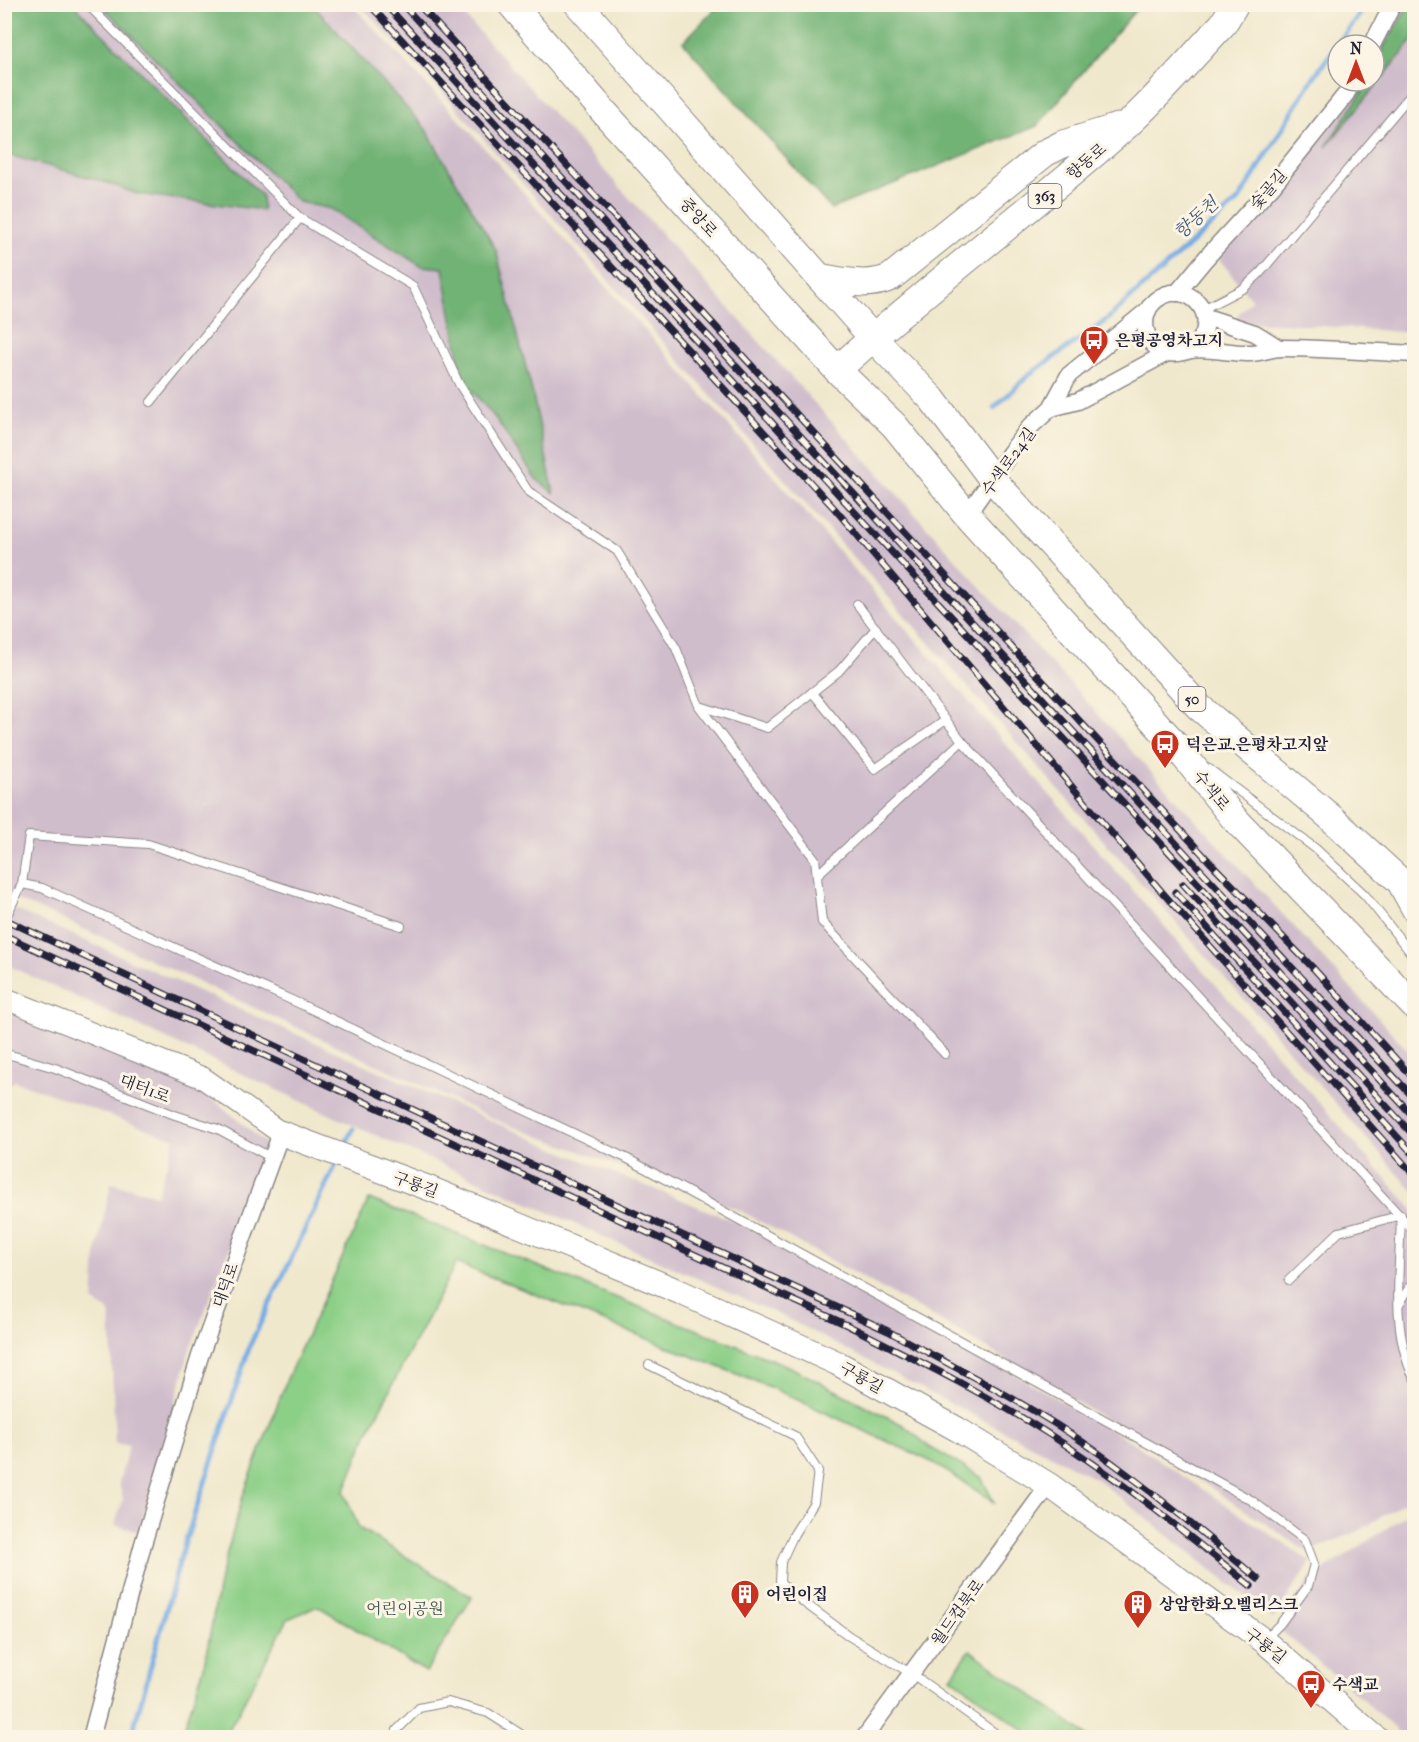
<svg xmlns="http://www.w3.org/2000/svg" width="1419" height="1742" font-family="'IM FELL French Canon','Noto Serif KR',serif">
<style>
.industrial{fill:#d0bdcc}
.green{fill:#8ccf87;stroke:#577861;stroke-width:1.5}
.forest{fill:#71b274;stroke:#4a6a58;stroke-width:1.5}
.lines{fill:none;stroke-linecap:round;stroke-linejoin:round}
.stream{stroke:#75abe3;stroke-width:5}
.service-casing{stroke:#898584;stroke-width:10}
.minor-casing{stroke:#898584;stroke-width:19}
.tertiary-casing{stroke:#898584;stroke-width:23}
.secondary-casing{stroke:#898584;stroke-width:26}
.primary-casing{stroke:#898584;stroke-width:29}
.service{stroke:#fff;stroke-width:8}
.minor{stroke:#fff;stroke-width:16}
.tertiary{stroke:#fff;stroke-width:21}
.secondary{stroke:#fff;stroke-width:24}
.primary{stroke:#fff;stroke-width:27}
.rail-casing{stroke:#22223b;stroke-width:7}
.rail{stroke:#fcf5e5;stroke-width:4.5;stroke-dasharray:14;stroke-linecap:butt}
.labels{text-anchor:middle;stroke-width:6;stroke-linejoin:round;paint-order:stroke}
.shield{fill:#fcf5e5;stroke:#63616e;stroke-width:1.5}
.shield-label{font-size:15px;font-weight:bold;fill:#22223b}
.street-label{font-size:16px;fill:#22223b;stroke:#fcf5e5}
.poi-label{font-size:16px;font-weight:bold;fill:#22223b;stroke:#fcf5e5;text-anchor:start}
.park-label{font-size:16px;fill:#425652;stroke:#fcf5e5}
.water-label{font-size:18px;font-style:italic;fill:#43597e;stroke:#fcf5e5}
</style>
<rect width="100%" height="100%" fill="#fcf5e5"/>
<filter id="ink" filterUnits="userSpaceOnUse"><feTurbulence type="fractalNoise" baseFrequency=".0167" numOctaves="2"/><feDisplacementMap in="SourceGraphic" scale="12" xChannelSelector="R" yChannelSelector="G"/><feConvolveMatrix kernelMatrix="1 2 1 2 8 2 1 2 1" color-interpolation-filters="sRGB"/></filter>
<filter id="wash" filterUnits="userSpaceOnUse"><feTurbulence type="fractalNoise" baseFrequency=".008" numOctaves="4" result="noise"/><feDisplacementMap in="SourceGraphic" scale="24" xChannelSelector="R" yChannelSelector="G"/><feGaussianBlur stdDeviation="1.35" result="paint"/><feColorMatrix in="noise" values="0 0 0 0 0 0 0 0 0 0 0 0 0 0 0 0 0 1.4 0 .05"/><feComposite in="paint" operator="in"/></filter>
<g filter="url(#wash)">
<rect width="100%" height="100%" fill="#f0e8cc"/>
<!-- industrial -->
<g class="industrial">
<polygon points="4,5 352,5 465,126 771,473 1080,830 1414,1211 1414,1496 1359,1531 1308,1552 1122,1429 936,1318 739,1210 503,1123 71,923 5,895"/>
<polygon points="360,5 455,5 979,585 1414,1057 1414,1192 443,93"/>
<polygon points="1404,5 1414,5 1414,333 1282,323 1238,322 1238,314 1252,300 1219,259 1307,159 1362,81 1374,81 1374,64 1377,59 1380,41"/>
<polygon points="5,905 564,1153 744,1225 998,1365 1129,1440 1311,1562 1273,1619 1098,1480 780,1315 348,1123 5,964"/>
<polygon points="5,1011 199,1087 265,1143 263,1162 189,1352 139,1532 115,1525 123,1499 119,1483 129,1445 115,1444 110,1312 93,1301 96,1254 111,1183 157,1195 175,1139 15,1081 5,1087"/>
<polygon points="1414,1510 1414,1737 1403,1737 1367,1703 1278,1628 1309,1580"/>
</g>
<!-- green -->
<g class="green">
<polygon points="369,1199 788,1366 903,1425 931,1448 981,1477 994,1502 934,1463 772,1388 456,1263 368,1432 344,1492 359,1528 472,1597 426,1672 318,1606 288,1619 225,1737 181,1737 204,1667 220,1578 243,1496 287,1379"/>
<polygon points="970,1650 1089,1737 1033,1737 951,1677"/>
</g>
<!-- forest -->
<g class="forest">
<polygon points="4,5 74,5 262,196 263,210 137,194 105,182 5,154"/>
<polygon points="101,5 313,5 425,128 496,250 532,391 554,493 536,479 496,419 463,380 443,268 421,266 331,209 299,202"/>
<polygon points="719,5 719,4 1140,5 1037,126 831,209 683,42"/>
<polygon points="1409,5 1414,5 1414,39 1326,147 1369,81 1374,81 1374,73 1380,63 1384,46"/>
</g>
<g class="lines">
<!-- stream -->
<g class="stream">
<polyline points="994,408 1030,374 1104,322 1239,200 1313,78 1367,4"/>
<polyline points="343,1149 353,1129"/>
<polyline points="131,1738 182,1552 250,1345 338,1160"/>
</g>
</g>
</g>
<g filter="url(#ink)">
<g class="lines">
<!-- service casing -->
<g class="service-casing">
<g id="service">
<polyline points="87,4 300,218 413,286 459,384 528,491 617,551 676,648 699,706 815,859 822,922 945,1054"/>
<polyline points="1203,309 1244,288 1260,273 1414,91"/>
<polyline points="151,402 300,218"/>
<polyline points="857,604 962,741 1414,1231"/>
<polyline points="812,692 875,769 946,720"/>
<polyline points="700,706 767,728 839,671 876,628"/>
<polyline points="1209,769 1316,849 1365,895 1414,957"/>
<polyline points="817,875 962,741"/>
<polyline points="22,884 29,836 148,844 401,926"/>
<polyline points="1394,890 1414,926"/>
<polyline points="4,921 22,884 42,888 298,1003 628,1159 1251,1500 1305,1540 1314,1564 1308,1586 1280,1624 1266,1638"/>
<polyline points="4,1053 55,1068 175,1115 218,1129 272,1158"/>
<path d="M1289 1280 1339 1232 1401 1215C1400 1268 1390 1329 1414 1378"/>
<polyline points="1399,1304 1411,1285 1414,1284"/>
<polyline points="649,1365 795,1436 818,1471 814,1502 794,1534 781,1562 780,1582 802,1601 849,1636 912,1674 1002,1738"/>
<polyline points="396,1738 397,1730 419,1708 448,1702 488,1713 527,1738"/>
</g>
</g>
<!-- minor casing -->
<g class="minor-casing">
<g id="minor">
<polyline points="1372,45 1393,4"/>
<polyline points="1177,293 1206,258 1273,185 1346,94 1353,81"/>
<polyline points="1206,317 1255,333 1279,348"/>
<path d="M1192 350C1227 317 1187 276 1156 300 1137 315 1144 349 1169 353 1177 355 1183 352 1191 350 1209 347 1231 354 1250 353 1261 353 1271 348 1282 348 1326 348 1370 352 1414 354"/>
<polyline points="1051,408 1078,401 1167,353"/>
<polyline points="967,515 1010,453 1030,427 1051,408 1069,375 1148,310"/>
<polyline points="91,1738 143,1544 200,1356 281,1133"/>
<polyline points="864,1738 1049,1485"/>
</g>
</g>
<!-- tertiary casing -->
<g class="tertiary-casing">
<polyline id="tertiary" points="4,998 203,1078 281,1133"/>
</g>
<!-- secondary casing -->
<g class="secondary-casing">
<polyline id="secondary" points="281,1133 431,1189 680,1292 837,1363 957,1429 1049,1485 1264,1641 1376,1738"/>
</g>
<!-- primary casing -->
<g class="primary-casing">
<g id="primary">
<polyline points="511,4 604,112 837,370 894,425 967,515 1173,742 1233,817 1414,1006"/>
<polyline points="578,4 873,338 932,399 993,480 1199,707 1329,816 1414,894"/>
<path d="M819 277C843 281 869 288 891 277L1045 153 1063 144 1118 127"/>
<path d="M837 370C930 285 1032 210 1126 126 1160 95 1191 58 1223 24L1235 4"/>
</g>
</g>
<!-- service -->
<use href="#service" class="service"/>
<!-- minor -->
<use href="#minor" class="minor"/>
<!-- tertiary -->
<use href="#tertiary" class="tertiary"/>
<!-- secondary -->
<use href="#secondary" class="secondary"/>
<!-- primary -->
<use href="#primary" class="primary"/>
<!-- rail casing -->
<g class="rail-casing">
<g id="rail">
<polyline points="369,4 834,508 1162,892 1414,1175"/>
<polyline points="385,4 1414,1117"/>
<polyline points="402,4 1200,869 1414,1098"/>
<polyline points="418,4 1208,860 1314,969 1414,1079"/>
<polyline points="1183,884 1414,1136"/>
<polyline points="1175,892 1414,1155"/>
<path d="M4 919 888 1331C957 1369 1029 1404 1093 1449 1151 1490 1204 1534 1258 1579"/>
<path d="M4 935 847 1325C927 1365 1008 1405 1082 1456 1141 1496 1195 1541 1251 1586"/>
</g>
</g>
<!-- rail -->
<use href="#rail" class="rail"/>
</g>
</g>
<!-- icons -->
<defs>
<g id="bus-pin" transform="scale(1.5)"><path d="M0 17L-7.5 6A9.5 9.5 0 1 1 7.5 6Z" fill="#c8321e" stroke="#fcf5e5"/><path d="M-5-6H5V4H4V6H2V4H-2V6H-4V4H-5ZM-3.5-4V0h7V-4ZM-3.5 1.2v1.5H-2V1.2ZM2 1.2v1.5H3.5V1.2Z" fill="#fff"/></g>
<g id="building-pin" transform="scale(1.5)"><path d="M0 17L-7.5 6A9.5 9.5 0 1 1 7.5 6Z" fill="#c8321e" stroke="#fcf5e5"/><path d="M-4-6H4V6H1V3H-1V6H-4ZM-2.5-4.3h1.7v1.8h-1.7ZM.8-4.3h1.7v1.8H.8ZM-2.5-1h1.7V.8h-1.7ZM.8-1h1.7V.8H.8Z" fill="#fff"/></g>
</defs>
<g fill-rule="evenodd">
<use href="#bus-pin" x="1094" y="340"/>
<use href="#bus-pin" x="1165" y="744"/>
<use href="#building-pin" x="745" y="1594"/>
<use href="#building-pin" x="1138" y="1604"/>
<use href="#bus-pin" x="1311" y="1684"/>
</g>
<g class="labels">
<!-- shield labels -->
<g class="shield">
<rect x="1028.5" y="184" width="33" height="24" rx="4.5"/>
<rect x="1178.5" y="687" width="27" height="24" rx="4.5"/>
</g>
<g class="shield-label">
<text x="1045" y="201">363</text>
<text x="1192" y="704">50</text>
</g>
<!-- street labels -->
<g class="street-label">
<text transform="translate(1086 161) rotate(-41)" y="6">향동로</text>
<text transform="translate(1268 189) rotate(-49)" y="6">숯골길</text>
<text transform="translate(699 217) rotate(48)" y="6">중앙로</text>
<text transform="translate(1008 461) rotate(-54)" y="6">수색로24길</text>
<text transform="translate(1212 790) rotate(51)" y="6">수색로</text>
<text transform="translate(145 1088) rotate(21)" y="6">대터1로</text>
<text transform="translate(416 1184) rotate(20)" y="6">구룡길</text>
<text transform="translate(225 1285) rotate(-70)" y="6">대덕로</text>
<text transform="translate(862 1377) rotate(29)" y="6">구룡길</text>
<text transform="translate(957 1612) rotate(-54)" y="6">월드컵북로</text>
<text transform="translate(1266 1645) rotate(38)" y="6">구룡길</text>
</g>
<!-- poi labels -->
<g class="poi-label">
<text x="1115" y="346">은평공영차고지</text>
<text x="1186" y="750">덕은교.은평차고지앞</text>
<text x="766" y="1600">어린이집</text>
<text x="1159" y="1610">상암한화오벨리스크</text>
<text x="1332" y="1690">수색교</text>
</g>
<!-- park labels -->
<g class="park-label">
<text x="405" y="1614">어린이공원</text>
</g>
<!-- water labels -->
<g class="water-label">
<text transform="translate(1196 218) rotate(-42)" y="6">향동천</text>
</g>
</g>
<!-- margin -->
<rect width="1419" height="1742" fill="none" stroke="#fcf5e5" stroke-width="24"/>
<!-- north arrow -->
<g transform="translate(1356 63)"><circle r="28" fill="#fcf5e5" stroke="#a5a1a1" stroke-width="1.5"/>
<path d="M0-4.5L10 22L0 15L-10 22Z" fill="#c8321e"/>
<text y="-9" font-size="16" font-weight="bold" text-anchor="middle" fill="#22223b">N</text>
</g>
</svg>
